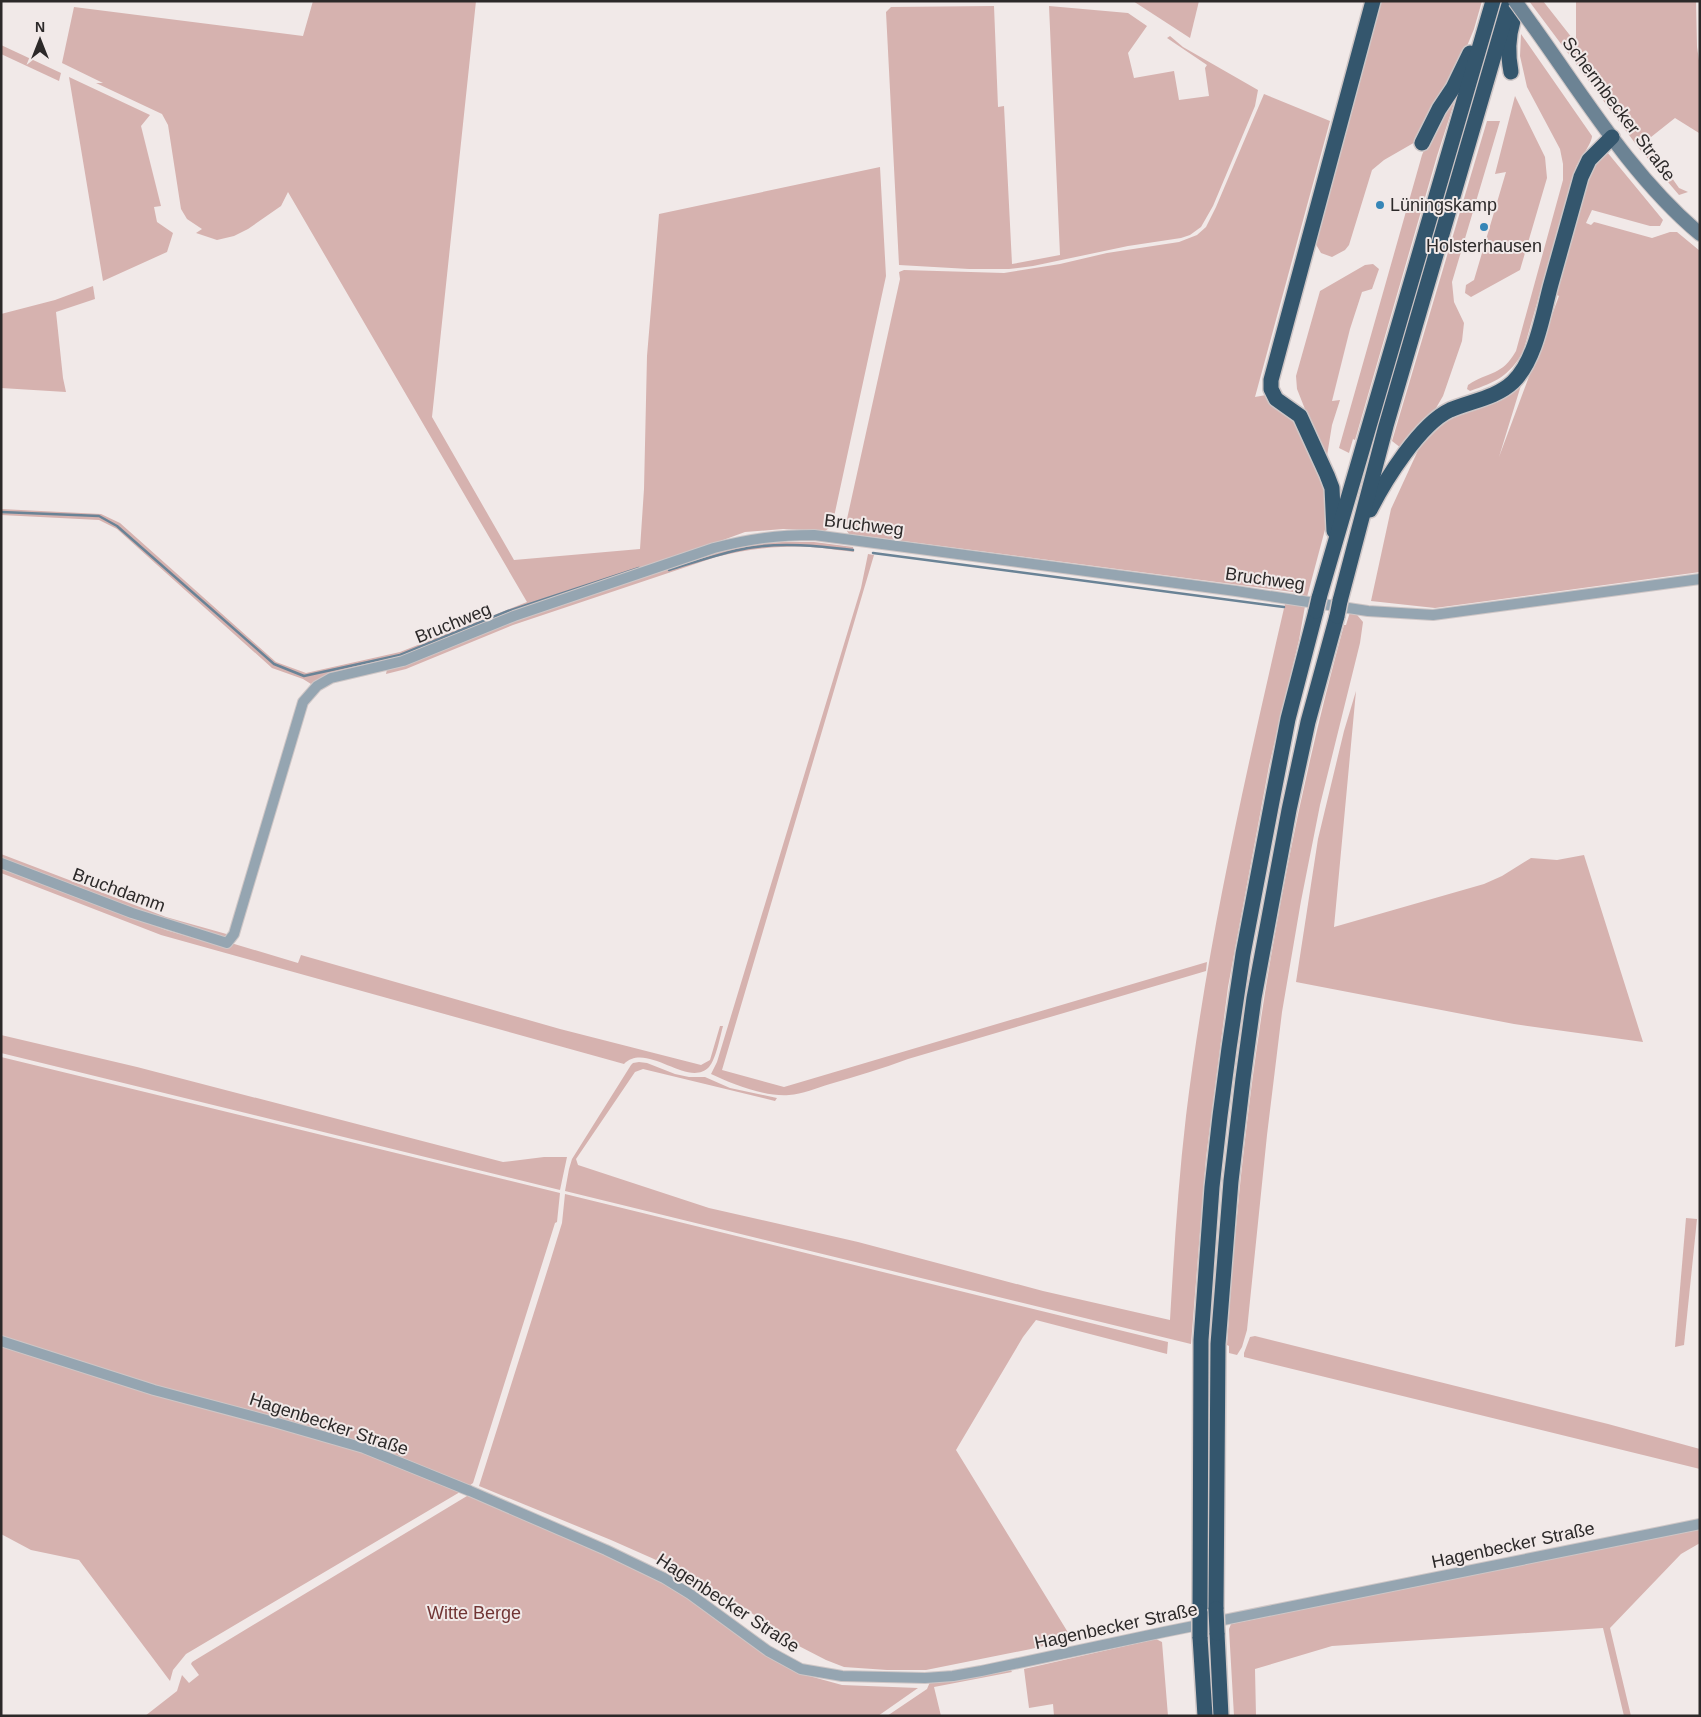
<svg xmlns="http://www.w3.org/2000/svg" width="1701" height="1717" font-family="Helvetica,sans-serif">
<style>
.green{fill:#d6b2af}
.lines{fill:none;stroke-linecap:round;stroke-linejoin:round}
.stream{stroke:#6a8396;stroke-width:2.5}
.minor-casing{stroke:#cec6c6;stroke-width:12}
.secondary-casing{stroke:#cec6c6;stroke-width:16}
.motorway-casing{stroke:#cec6c6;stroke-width:18}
.minor{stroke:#95a5b1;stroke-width:10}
.secondary{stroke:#6c8394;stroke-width:14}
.motorway{stroke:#34566d;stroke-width:15}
.secondary-bridge-casing{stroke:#cec6c6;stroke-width:16;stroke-linecap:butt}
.motorway-bridge-casing{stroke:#cec6c6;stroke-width:18;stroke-linecap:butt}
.secondary-bridge{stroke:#6c8394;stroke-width:14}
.motorway-bridge{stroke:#34566d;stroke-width:15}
.poi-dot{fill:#3686b7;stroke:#f1e9e8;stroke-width:2}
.labels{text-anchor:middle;stroke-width:4;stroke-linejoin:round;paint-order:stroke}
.street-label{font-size:18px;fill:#2c2929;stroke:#f1e9e8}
.poi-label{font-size:18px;fill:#2c2929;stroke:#f1e9e8;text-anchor:start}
.park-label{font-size:18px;fill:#713534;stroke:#f1e9e8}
</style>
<rect width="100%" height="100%" fill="#f1e9e8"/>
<!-- green -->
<g class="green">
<polygon points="313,1 476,1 432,417 514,560 640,549 644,489 647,356 659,214 880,167 886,276 832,526 825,531 783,529 745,532 402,658 317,680 311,684 303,679 272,668 117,529 99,520 1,515 1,509 101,514 120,523 276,662 306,673 400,652 527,602 288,192 281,206 248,229 234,236 217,240 196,233 202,229 187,219 181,209 168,125 162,114 96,83 103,83 62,63 74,7 303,36"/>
<polygon points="1133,1 1199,1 1190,38"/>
<polygon points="1379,1 1482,1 1474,29 1453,80 1417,141 1384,160 1372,170 1349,245 1345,250 1332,257 1321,253 1314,241"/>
<polygon points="1529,1 1543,1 1576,43 1576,1 1696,1 1697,47 1700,67 1699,133 1675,118 1646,141 1679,188 1688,192 1679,195 1638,147"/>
<polygon points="994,6 998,107 1004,106 1012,264 1060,255 1049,6 1128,13 1147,26 1128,53 1134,78 1174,71 1179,100 1209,96 1205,68 1207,65 1167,38 1170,36 1183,47 1258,90 1255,106 1213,206 1201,227 1190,235 1181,238 1128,246 1033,266 1009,269 969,269 899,265 886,12 891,7"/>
<path d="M1521 34 1592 136C1592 143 1580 159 1576 167L1523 352C1509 376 1496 382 1470 391L1467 389 1468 385C1489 371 1502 376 1516 351L1563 180V164L1560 149 1527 87 1520 56Z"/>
<polygon points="1,45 61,73 59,81 1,54"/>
<polygon points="69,77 150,115 141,126 161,206 154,207 157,222 173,233 167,252 103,281"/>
<polygon points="1264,94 1330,121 1255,397 1266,395 1294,415 1326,491 1327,522 1307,597 1300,596 1293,592 849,534 845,528 900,279 899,272 904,270 1004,273 1060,264 1107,253 1179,242 1197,235 1206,227 1216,207"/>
<polygon points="1515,96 1545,157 1547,178 1520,270 1471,297 1465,293 1466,285 1474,280 1506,172 1495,174"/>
<polygon points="1456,97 1437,156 1355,440 1353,439 1349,453 1339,448 1422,155 1432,131"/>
<polygon points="1487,121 1500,121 1452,282 1454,302 1464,323 1462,341 1443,396 1432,415 1401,448 1392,441"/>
<polygon points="1607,152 1663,220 1660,226 1650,226 1592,210 1586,223 1591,225 1594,222 1598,223 1652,238 1670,232 1677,232 1700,251 1700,572 1435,608 1371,601 1391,509 1420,446 1448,419 1522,382 1499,457 1559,296 1553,293 1577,213 1595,162"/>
<polygon points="1373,264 1379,269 1372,289 1362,292 1350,329 1332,401 1340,400 1332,425 1326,462 1297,389 1296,376 1320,291 1365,265"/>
<polygon points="93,286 95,299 56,312 63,378 66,392 1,388 1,314 55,300"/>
<path d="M781 542H814L853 547 854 552C830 549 805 545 781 547 759 548 737 552 716 557L513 625 406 669 386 674 387 669 513 620 714 552 748 544Z"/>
<path d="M868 554 874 555 722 1070 784 1087 1207 962 1206 971 908 1059C882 1069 856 1076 830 1084 817 1088 802 1094 789 1095 765 1097 732 1084 711 1074L717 1062 861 588Z"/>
<path d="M1285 604 1305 606 1299 640 1269 766 1228 987 1206 1158 1191 1344 565 1191 569 1169 572 1159 631 1065 633 1063 639 1062 647 1063 675 1074 689 1077H705L730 1088 777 1098 775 1101 643 1069 635 1072 576 1159 578 1165 709 1208 858 1242 1043 1291 1170 1320C1174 1252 1178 1184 1186 1116 1207 943 1246 773 1285 604Z"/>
<path d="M1353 610 1363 622 1360 643 1320 805 1301 901 1282 1012 1267 1135 1247 1330 1242 1347 1237 1355 1229 1353V1346L1227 1345C1242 1099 1279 863 1344 625H1346L1350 612Z"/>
<polygon points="1356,691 1334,927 1484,884 1502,876 1531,858 1557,860 1584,855 1643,1042 1514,1024 1296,982 1318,839 1344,731"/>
<polygon points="1,854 166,917 230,935 225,939 167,923 1,860"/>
<path d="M1 868 166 930 220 946 231 943 298 963 301 955 560 1029 701 1065 710 1060 720 1026H723C720 1037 716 1059 709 1067 688 1089 647 1041 624 1064L161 935 1 873Z"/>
<polygon points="1,1035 137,1067 503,1162 544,1157 567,1157 560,1190 1,1053"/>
<polygon points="1,1057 560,1193 557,1222 555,1223 473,1483 469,1486 1,1338"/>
<polygon points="565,1194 1168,1342 1167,1354 1036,1320 1023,1337 956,1450 1072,1639 1031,1649 926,1670 887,1670 844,1667 826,1660 793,1643 746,1609 672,1567 611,1540 479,1486 550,1262 562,1223"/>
<polygon points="1686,1218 1697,1219 1684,1345 1675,1347"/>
<polygon points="1255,1336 1608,1424 1700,1449 1700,1469 1244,1357 1244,1353 1250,1337"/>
<polygon points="1,1346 361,1451 460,1492 186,1654 173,1670 170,1681 79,1560 31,1550 1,1534"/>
<polygon points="467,1496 472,1496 488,1502 663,1581 802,1674 842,1685 918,1688 878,1716 145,1716 177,1691 182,1675 189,1683 199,1675 191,1664 192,1662"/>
<polygon points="1700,1529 1700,1543 1681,1554 1610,1628 1631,1716 1624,1716 1603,1628 1332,1646 1255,1669 1256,1716 1234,1716 1229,1629 1231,1624"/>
<polygon points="1156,1639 1162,1642 1168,1716 1054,1716 1053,1704 1029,1708 1024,1669"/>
<polygon points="1010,1669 1012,1672 934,1687 941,1716 887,1716 927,1689 930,1682"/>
</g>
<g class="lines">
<!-- stream -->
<g class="stream">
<polyline points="1,512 99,516 117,526 274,664 304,676 400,655 508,611 639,568"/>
<polyline points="873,553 1284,607"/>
<path d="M669 570C695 562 721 553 748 548 783 542 818 546 853 550"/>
</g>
<!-- minor casing -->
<g class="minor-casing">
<g id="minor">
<path d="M1 863 132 913 227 943 234 934 236 927 303 702 317 686 331 678 403 661 514 616 714 548C749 539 777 535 814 535L1236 591 1368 611 1433 615 1700 579"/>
<polyline points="1,1341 154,1390 274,1422 364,1448 470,1491 606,1550 664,1578 690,1594 768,1651 801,1669 842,1676 925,1678 953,1676 981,1671 1164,1632 1700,1524"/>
</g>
</g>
<!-- secondary casing -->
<g class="secondary-casing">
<path id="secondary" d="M1533 26C1584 97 1632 177 1700 234"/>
</g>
<!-- motorway casing -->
<g class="motorway-casing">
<g id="motorway">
<path d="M1511 72C1508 56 1508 37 1513 21"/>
<polyline points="1422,143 1439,109 1453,88 1470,53"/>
<path d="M1370 510C1385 480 1420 424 1450 410 1471 401 1496 398 1513 382 1536 360 1543 313 1551 284 1561 248 1571 213 1581 177L1589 160 1612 137"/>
<polyline points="1334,531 1332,488 1327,475 1300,416 1276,399 1271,389 1271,380 1373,1"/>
<polyline points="1319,598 1493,1"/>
<polyline points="1340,601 1386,426 1510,1"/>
<polyline points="1216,1609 1218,1344 1231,1181 1243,1079 1254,998 1289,810 1308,722 1337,616"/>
<polyline points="1200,1612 1201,1340 1212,1187 1220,1116 1229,1048 1243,954 1273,796 1288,719 1316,611"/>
<polyline points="1217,1633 1221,1716"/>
<polyline points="1200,1637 1205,1716"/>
</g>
</g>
<!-- minor -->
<use href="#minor" class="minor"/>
<!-- secondary -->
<use href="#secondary" class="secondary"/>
<!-- motorway -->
<use href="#motorway" class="motorway"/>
<!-- secondary-bridge casing -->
<g class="secondary-bridge-casing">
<polyline id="secondary-bridge" points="1515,1 1533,26"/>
</g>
<!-- motorway-bridge casing -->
<g class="motorway-bridge-casing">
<g id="motorway-bridge">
<polyline points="1316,611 1319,598"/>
<polyline points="1337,616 1340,601"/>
<polyline points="1216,1609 1217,1633"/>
<polyline points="1200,1612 1200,1637"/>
</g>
</g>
<!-- secondary-bridge -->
<use href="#secondary-bridge" class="secondary-bridge"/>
<!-- motorway-bridge -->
<use href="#motorway-bridge" class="motorway-bridge"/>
</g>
<!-- markers -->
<g class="poi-dot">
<circle cx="1380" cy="205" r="5"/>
<circle cx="1484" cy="227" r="5"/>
</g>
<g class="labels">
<!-- street labels -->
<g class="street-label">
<text transform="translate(1619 109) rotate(53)" y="6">Schermbecker Straße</text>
<text transform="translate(864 525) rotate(7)" y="6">Bruchweg</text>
<text transform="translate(1265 579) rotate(8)" y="6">Bruchweg</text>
<text transform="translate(453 623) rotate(-22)" y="6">Bruchweg</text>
<text transform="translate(119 890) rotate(20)" y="6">Bruchdamm</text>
<text transform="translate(329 1424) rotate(18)" y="6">Hagenbecker Straße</text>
<text transform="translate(1513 1545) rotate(-12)" y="6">Hagenbecker Straße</text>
<text transform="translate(728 1603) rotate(33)" y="6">Hagenbecker Straße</text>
<text transform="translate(1116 1626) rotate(-12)" y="6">Hagenbecker Straße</text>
</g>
<!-- poi labels -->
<g class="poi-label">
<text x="1390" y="211">Lüningskamp</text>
<text x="1484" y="252" text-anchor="middle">Holsterhausen</text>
</g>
<!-- park labels -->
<g class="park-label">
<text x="474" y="1619">Witte Berge</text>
</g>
</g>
<!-- border -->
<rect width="1701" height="1717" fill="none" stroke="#2c2929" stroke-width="5"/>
<!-- north arrow -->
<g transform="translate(40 40)" stroke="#f1e9e8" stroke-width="4" paint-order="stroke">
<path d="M0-4L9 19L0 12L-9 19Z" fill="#2c2929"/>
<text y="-8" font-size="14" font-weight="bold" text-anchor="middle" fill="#2c2929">N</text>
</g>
</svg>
